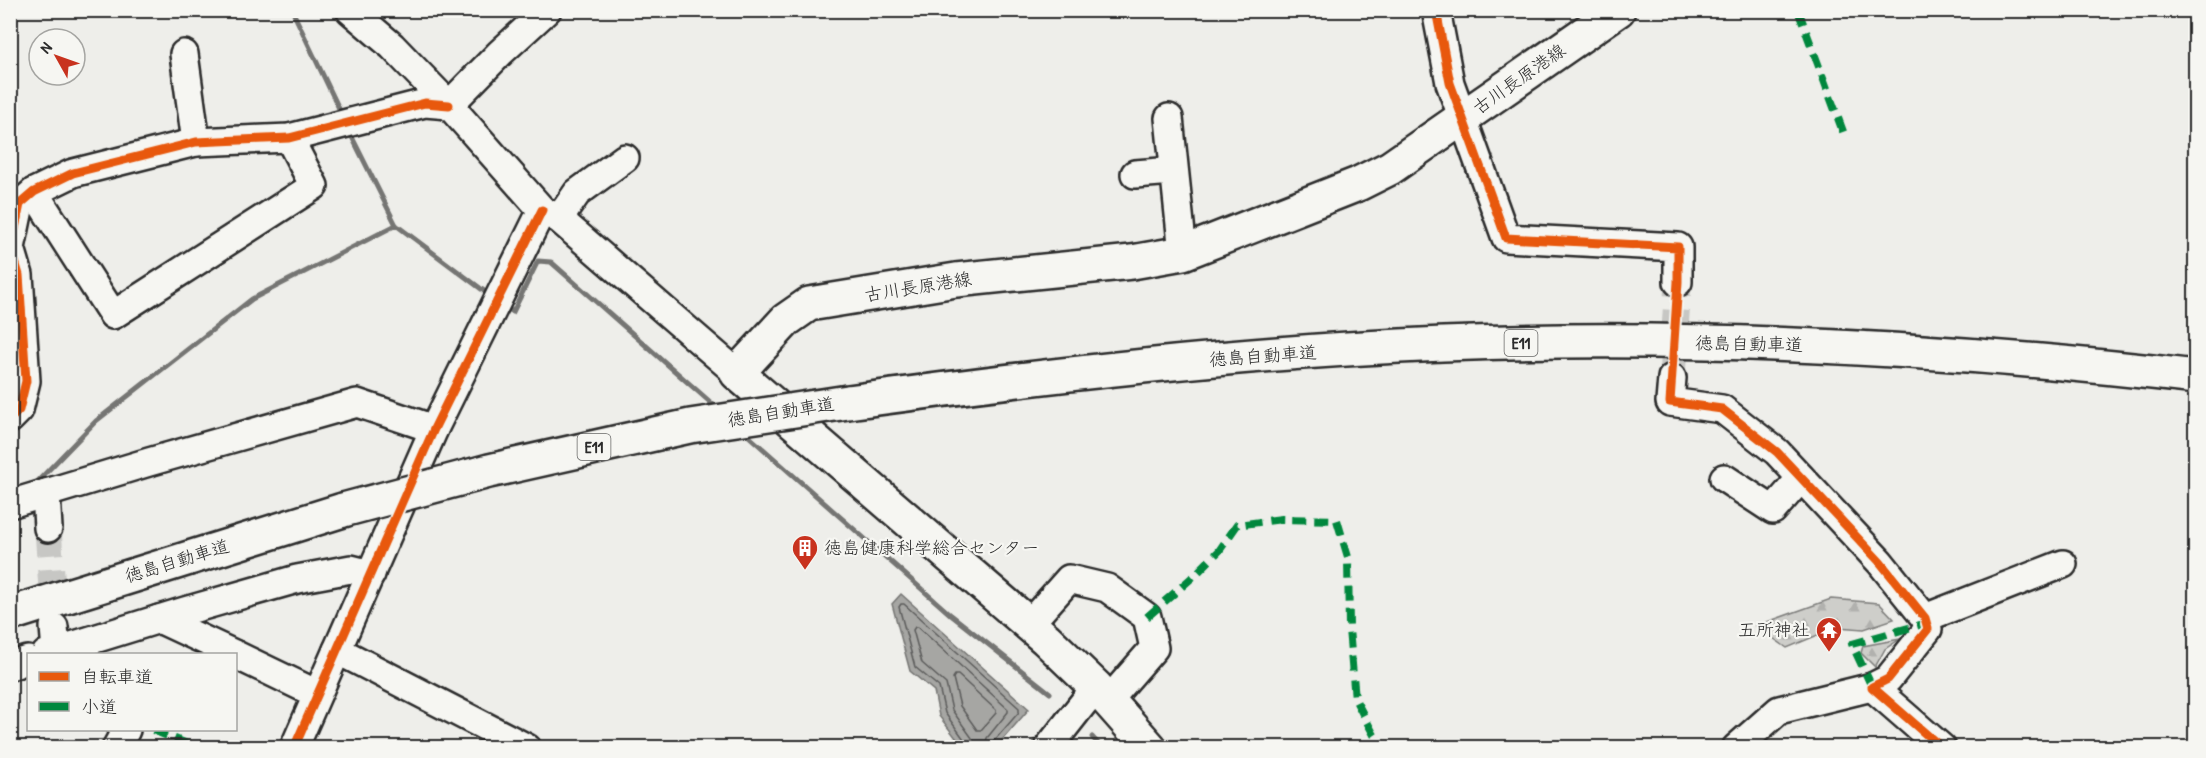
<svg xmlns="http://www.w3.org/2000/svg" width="2206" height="758" font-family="'Patrick Hand','Klee One',sans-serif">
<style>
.forest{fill:url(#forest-firs);stroke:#7c7c7a;stroke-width:1.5}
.water{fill:#a6a6a3;stroke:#757573;stroke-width:1.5}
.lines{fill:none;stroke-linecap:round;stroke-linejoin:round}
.shore{stroke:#5c5c5b;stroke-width:1.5}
.stream{stroke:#757573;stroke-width:5}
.minor-tunnel{stroke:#c7c7c4;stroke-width:27;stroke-dasharray:27 14;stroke-linecap:butt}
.minor-casing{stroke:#2b2b2b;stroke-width:32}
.major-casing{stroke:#2b2b2b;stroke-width:38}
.highway-casing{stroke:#2b2b2b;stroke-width:38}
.minor{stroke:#f6f6f2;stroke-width:27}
.major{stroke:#f6f6f2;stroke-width:33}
.highway{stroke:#f6f6f2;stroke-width:33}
.highway-bridge-casing{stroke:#2b2b2b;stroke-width:38;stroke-linecap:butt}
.highway-bridge{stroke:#f6f6f2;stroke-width:33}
.quiet{stroke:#00873e;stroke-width:8;stroke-dasharray:15 8;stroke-linecap:butt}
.cycleway-casing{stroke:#f6f6f2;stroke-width:13}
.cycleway{stroke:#e8590c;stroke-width:9}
.labels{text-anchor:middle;stroke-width:4.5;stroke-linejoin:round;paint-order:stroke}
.shield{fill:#f6f6f2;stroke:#686867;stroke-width:1.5}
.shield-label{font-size:16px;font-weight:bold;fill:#2b2b2b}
.street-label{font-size:18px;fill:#2b2b2b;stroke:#f6f6f2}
.poi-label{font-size:18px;fill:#2b2b2b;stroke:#f6f6f2;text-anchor:start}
</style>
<defs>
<pattern id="forest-firs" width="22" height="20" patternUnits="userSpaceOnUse" patternTransform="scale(1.5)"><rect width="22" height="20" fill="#cececa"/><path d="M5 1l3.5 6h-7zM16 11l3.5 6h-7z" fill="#b1b1ae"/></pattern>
</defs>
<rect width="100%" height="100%" fill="#eeeeea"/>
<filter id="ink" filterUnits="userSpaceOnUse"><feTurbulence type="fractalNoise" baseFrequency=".0167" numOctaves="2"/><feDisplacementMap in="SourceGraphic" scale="12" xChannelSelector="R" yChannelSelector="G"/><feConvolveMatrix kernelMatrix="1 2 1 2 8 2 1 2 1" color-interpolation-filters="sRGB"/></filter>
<g filter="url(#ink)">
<!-- forest -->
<g class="forest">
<polygon points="1831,599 1879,603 1894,619 1864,629 1837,627 1787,648 1756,626"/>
<polygon points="1900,639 1885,649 1875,667 1861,653 1863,646"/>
</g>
<!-- water -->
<polygon class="water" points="901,594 1029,709 996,747 963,747 939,716 934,691 910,671 892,604"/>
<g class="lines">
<!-- shore -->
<g class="shore">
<polygon points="955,675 958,675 996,710 996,713 981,730 977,730 960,706 953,678"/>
<polyline points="967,748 966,742 945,713 939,687 915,667 899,607 901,604 904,604 1019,708 1019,712 993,742 992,748"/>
<polyline points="975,748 972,738 952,710 946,684 922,663 913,630 915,627 918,627 1008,709 1008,712 987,738 985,748"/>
</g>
<!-- stream -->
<g class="stream">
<polyline points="292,10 343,117"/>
<polyline points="349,131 396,225 492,297"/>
<polyline points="504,306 513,312 538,261 551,262 718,409"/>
<polyline points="743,431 951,615 1050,693"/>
<polyline points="36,483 96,421 252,299 396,225"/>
<polyline points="1092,737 1102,748"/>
</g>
<!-- minor-tunnel -->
<g class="minor-tunnel">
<polyline points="1672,378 1678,282"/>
<polyline points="48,528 54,620"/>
</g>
<!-- minor casing -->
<g class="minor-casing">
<g id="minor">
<polyline points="350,10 392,46 449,105 542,210 559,219 737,373"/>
<polyline points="1436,10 1450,83 1506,238 1678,247 1678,282"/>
<polyline points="184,54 196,142"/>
<polyline points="449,105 500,53 547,10"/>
<polyline points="1169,118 1183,253"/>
<polyline points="1135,174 1173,171"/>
<polyline points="34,192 113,315 314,186 289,138"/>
<polyline points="559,219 577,193 625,158"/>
<polyline points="1672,378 1670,402 1722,409 1777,452 1880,562 1925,618 1928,629 1888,679 1872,687 1942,748"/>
<polyline points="10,419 19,410 26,381 19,275 11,248 20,204 34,192 73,173 196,142 289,138 425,103 449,105"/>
<polyline points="1724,478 1773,510 1801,478"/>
<polyline points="46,493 48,528"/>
<polyline points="10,504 149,462 357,403 434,429"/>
<polyline points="1925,618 2063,564"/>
<polyline points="159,619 234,654"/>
<polyline points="1029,624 1069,579 1107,588 1147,617 1154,648 1108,701"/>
<polyline points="54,627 56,651"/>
<polyline points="337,650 527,748"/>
<polyline points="46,654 185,611 297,579 351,569 371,574"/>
<polyline points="236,655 317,694"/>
<polyline points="10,666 28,660"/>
<polyline points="116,748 126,730"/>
<polyline points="294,748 434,429 542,210"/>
<polyline points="1048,748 1096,687"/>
<polyline points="1736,748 1779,710 1872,687"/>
</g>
</g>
<!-- major casing -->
<g class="major-casing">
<polyline id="major" points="1150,748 1096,687 1046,639 737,373 786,320 809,304 956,280 1132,262 1183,253 1358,184 1390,168 1618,10"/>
</g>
<!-- highway casing -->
<g class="highway-casing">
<g id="highway">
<path d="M848 402C1046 375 1244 352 1443 344 1694 334 1946 348 2196 377"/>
<polyline points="10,614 343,510"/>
</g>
</g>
<!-- minor -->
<use href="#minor" class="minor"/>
<!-- major -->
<use href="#major" class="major"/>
<!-- highway -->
<use href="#highway" class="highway"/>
<!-- highway-bridge casing -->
<g class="highway-bridge-casing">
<polyline id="highway-bridge" points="343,510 489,471 690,426 848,402"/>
</g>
<!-- highway-bridge -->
<use href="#highway-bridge" class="highway-bridge"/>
<!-- quiet -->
<g class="quiet">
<polyline points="1798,10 1845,137"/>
<polyline points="1147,617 1195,575 1219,551 1237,525 1282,519 1337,520 1348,557 1349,629 1355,699 1374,735 1383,748"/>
<polyline points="1872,687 1852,644 1926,623"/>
<polyline points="153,730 197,748"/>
</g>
<!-- cycleway casing -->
<g class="cycleway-casing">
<g id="cycleway">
<polyline points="1436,10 1450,83 1506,238 1678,247 1678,282 1670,402 1722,409 1777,452 1880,562 1925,618 1928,629 1888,679 1872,687 1942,748"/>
<polyline points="10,419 19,410 26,381 19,275 11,248 20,204 34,192 73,173 196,142 289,138 425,103 449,105"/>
<polyline points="294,748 434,429 542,210"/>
</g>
</g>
<!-- cycleway -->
<use href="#cycleway" class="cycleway"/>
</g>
</g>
<!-- icons -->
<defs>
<g id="building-pin" transform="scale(1.35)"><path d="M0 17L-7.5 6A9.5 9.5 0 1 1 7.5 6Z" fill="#c8321e" stroke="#f6f6f2"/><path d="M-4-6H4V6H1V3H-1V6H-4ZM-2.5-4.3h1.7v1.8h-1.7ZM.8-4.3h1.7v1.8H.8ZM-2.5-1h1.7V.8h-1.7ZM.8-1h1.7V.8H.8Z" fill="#fff"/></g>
<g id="temple-pin" transform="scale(1.35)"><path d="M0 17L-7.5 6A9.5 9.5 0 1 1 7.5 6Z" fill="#c8321e" stroke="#f6f6f2"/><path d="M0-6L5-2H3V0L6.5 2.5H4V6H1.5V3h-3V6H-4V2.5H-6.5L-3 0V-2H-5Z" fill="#fff"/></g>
</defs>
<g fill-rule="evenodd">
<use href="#building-pin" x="805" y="548"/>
<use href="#temple-pin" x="1829" y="630"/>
</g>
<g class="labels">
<!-- shield labels -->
<g class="shield">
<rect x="1504.5" y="330" width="33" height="26" rx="4.5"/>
<rect x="577.5" y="434" width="33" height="26" rx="4.5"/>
</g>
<g class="shield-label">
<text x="1521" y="349">E11</text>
<text x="594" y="453">E11</text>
</g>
<!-- street labels -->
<g class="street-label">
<text transform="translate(1519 79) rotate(-35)" y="6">古川長原港線</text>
<text transform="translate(918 287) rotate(-9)" y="6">古川長原港線</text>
<text transform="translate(1749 344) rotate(1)" y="6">徳島自動車道</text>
<text transform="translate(1263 356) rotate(-4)" y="6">徳島自動車道</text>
<text transform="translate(781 412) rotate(-9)" y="6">徳島自動車道</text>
<text transform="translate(177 561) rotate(-17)" y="6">徳島自動車道</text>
</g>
<!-- poi labels -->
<g class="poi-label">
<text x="824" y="554">徳島健康科学総合センター</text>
<text x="1810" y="636" text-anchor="end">五所神社</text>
</g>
</g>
<!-- margin -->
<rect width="2206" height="758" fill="none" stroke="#f6f6f2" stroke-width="36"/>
<rect x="18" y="18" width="2170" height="722" fill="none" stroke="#2b2b2b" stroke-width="2" filter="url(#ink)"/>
<!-- legend -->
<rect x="27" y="653" width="210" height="78" fill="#f6f6f2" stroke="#a5a5a2" stroke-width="1.5"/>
<rect x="39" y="672" width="30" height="9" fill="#e8590c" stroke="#a5a5a2" stroke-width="1.5"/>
<text x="81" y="683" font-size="18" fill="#2b2b2b">自転車道</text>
<rect x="39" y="702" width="30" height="9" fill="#00873e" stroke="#a5a5a2" stroke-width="1.5"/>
<text x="81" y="713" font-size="18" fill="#2b2b2b">小道</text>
<!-- north arrow -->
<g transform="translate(57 57) rotate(310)"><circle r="28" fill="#f6f6f2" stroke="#a5a5a2" stroke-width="1.5"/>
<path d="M0-4.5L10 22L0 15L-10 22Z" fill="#c8321e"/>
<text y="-9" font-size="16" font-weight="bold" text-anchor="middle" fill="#2b2b2b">N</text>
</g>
</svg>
